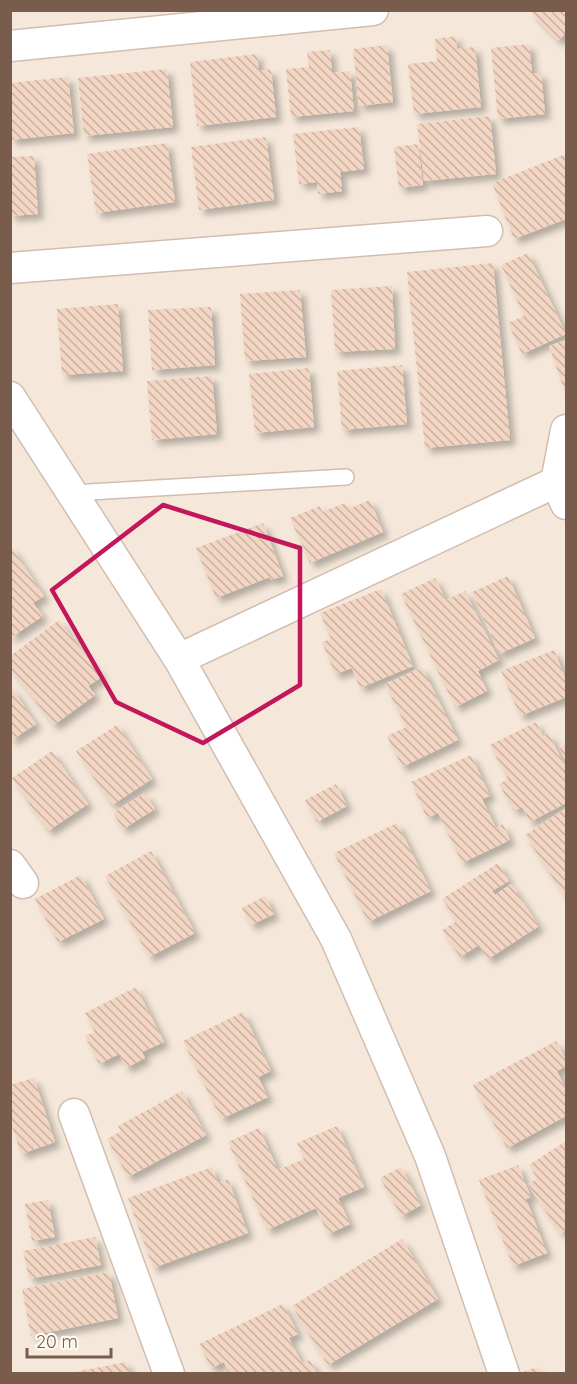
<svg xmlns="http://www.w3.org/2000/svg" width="577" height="1384" font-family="Quicksand,sans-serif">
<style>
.residential{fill:#f5e8da}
.building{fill:url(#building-back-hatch);filter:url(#shadow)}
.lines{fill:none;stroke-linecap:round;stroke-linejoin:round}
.lane-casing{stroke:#d1beb0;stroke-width:18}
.street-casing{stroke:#d1beb0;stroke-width:33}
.lane{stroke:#fff;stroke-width:15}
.street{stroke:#fff;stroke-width:30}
.marked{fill:none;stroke:#c2185b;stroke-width:4.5;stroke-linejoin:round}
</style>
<defs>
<pattern id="building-back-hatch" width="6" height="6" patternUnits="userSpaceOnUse" patternTransform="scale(1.5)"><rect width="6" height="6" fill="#f3d5c3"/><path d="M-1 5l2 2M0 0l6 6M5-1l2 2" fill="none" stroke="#cab0a1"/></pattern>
<filter id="shadow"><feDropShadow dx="5.5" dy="5.5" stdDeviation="3" flood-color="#0004"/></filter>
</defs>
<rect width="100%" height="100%" fill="#fdf6ec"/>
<!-- residential -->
<rect class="residential" x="11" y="11" width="555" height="1362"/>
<!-- building -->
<g class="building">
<polygon points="529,10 566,10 566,33 558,41"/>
<polygon points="456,36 457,49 475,47 481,107 414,114 408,64 437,61 435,39"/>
<polygon points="529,44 532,74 541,73 545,114 498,119 491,48"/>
<polygon points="387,45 393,102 359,106 353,49"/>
<polygon points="330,50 332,73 350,71 354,111 291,117 286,69 309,67 307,52"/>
<polygon points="257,54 259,71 271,69 276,117 197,126 190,62"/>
<polygon points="167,69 173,127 84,136 78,78"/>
<polygon points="68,77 74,133 10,140 10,83"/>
<polygon points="490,116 496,174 424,181 417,124"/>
<polygon points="359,127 364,169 340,172 342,191 318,194 317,182 299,184 293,134"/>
<polygon points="266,137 274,200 199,210 191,147"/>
<polygon points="167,143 175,202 96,213 87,154"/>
<polygon points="418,144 423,185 399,188 394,147"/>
<polygon points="566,154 566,219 514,239 492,183"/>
<polygon points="34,156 38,214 10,216 10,157"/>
<polygon points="528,253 566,334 522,354 508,323 524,316 501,265"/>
<polygon points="493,263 510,440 425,448 407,272"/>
<polygon points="392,286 395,349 335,352 331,290"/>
<polygon points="300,290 306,357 245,361 240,294"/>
<polygon points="118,304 123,371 62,375 57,309"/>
<polygon points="211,307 215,365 152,370 148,310"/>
<polygon points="566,340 566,395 549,346"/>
<polygon points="402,365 407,424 342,430 337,371"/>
<polygon points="309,368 314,427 255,433 249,374"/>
<polygon points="212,376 217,434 152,440 147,381"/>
<polygon points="370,500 383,532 310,563 290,518 320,506 322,512 345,503 348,509"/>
<polygon points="263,523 283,576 271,580 270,577 216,598 196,548"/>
<polygon points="10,545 44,596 33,603 43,616 10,638"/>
<polygon points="508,576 535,638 499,654 472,592"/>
<polygon points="435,578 446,600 465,591 499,660 478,671 487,691 455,707 401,594"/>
<polygon points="381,589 413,666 360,688 352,668 335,674 322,642 331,639 320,613"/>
<polygon points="59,620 102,677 88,686 95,695 54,725 10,668 10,656"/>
<polygon points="554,650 566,680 566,697 520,716 501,671"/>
<polygon points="422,667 458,740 402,767 387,736 406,727 385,684"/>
<polygon points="10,685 36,724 10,741"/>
<polygon points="536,722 543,736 549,734 566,768 563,771 566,777 566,803 530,822 522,807 514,811 499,784 508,779 490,745"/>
<polygon points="117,725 152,779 112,805 76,751"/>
<polygon points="566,744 566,761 559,748"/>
<polygon points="52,751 88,804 48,831 12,778"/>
<polygon points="471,755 490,796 482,799 496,828 503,824 510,840 462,863 438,813 427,818 411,782"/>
<polygon points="336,784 347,806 317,822 305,800"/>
<polygon points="145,793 155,809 123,829 113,813"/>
<polygon points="566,808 566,898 525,835"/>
<polygon points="397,823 431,891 368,922 334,853"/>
<polygon points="151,851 195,933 149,957 105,876"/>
<polygon points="498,863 509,881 492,891 495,895 511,884 539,926 488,959 479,945 460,957 442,930 457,921 442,899"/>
<polygon points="81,875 104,919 58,942 35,899"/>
<polygon points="265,896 274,914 251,925 242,908"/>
<polygon points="136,987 164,1042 142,1052 145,1058 126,1068 119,1054 99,1064 85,1036 95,1032 85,1013"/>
<polygon points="243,1012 271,1071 258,1077 268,1097 221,1119 183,1041"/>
<polygon points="556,1041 566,1060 566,1066 557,1071 566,1090 566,1116 507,1148 473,1085"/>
<polygon points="34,1078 55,1142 21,1154 10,1120 10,1085"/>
<polygon points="182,1091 206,1135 128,1177 107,1139 121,1131 118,1126"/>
<polygon points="337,1126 364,1187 338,1198 350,1224 328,1234 316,1208 267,1230 228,1142 259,1128 278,1170 304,1159 297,1143"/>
<polygon points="566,1141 566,1230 561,1234 528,1185 537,1178 529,1165"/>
<polygon points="518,1165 531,1197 526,1199 547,1253 513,1266 479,1180"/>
<polygon points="212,1167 218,1183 228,1179 248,1233 153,1268 128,1198"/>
<polygon points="401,1167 421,1205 401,1216 380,1178"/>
<polygon points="48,1200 55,1237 32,1241 25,1204"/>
<polygon points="95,1237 101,1265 29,1279 23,1251"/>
<polygon points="402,1239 438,1299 328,1365 292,1306"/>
<polygon points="109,1272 118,1318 31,1336 22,1289"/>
<polygon points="283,1304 298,1334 289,1338 302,1363 310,1360 317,1374 229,1374 224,1362 211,1368 199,1344"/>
<polygon points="126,1362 129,1374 75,1374 75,1372"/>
<polygon points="537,1367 539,1374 520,1374 520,1373"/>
</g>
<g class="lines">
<!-- lane casing -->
<g class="lane-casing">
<polyline id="lane" points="72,493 346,477"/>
</g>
<!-- street casing -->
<g class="street-casing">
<g id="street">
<polyline points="10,46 373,10"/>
<polyline points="10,268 487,231"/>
<polyline points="10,397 179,659 336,939 430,1156 504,1374"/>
<polyline points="566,430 556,482 566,504"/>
<polyline points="179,659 556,482"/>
<polyline points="10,865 23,883"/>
<polyline points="74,1114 169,1374"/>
</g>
</g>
<!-- lane -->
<use href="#lane" class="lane"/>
<!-- street -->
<use href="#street" class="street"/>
</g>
<!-- marked area -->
<path class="marked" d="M163 505 300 548V685L203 743 116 702 52 590Z"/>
<!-- border -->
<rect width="577" height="1384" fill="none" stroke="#7a5c4d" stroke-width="24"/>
<!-- scale -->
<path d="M27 1348v9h84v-9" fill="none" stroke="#7a5c4d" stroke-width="3"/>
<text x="36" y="1348" font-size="18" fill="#7a5c4d" stroke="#fffaf3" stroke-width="4.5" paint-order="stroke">20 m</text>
</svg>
